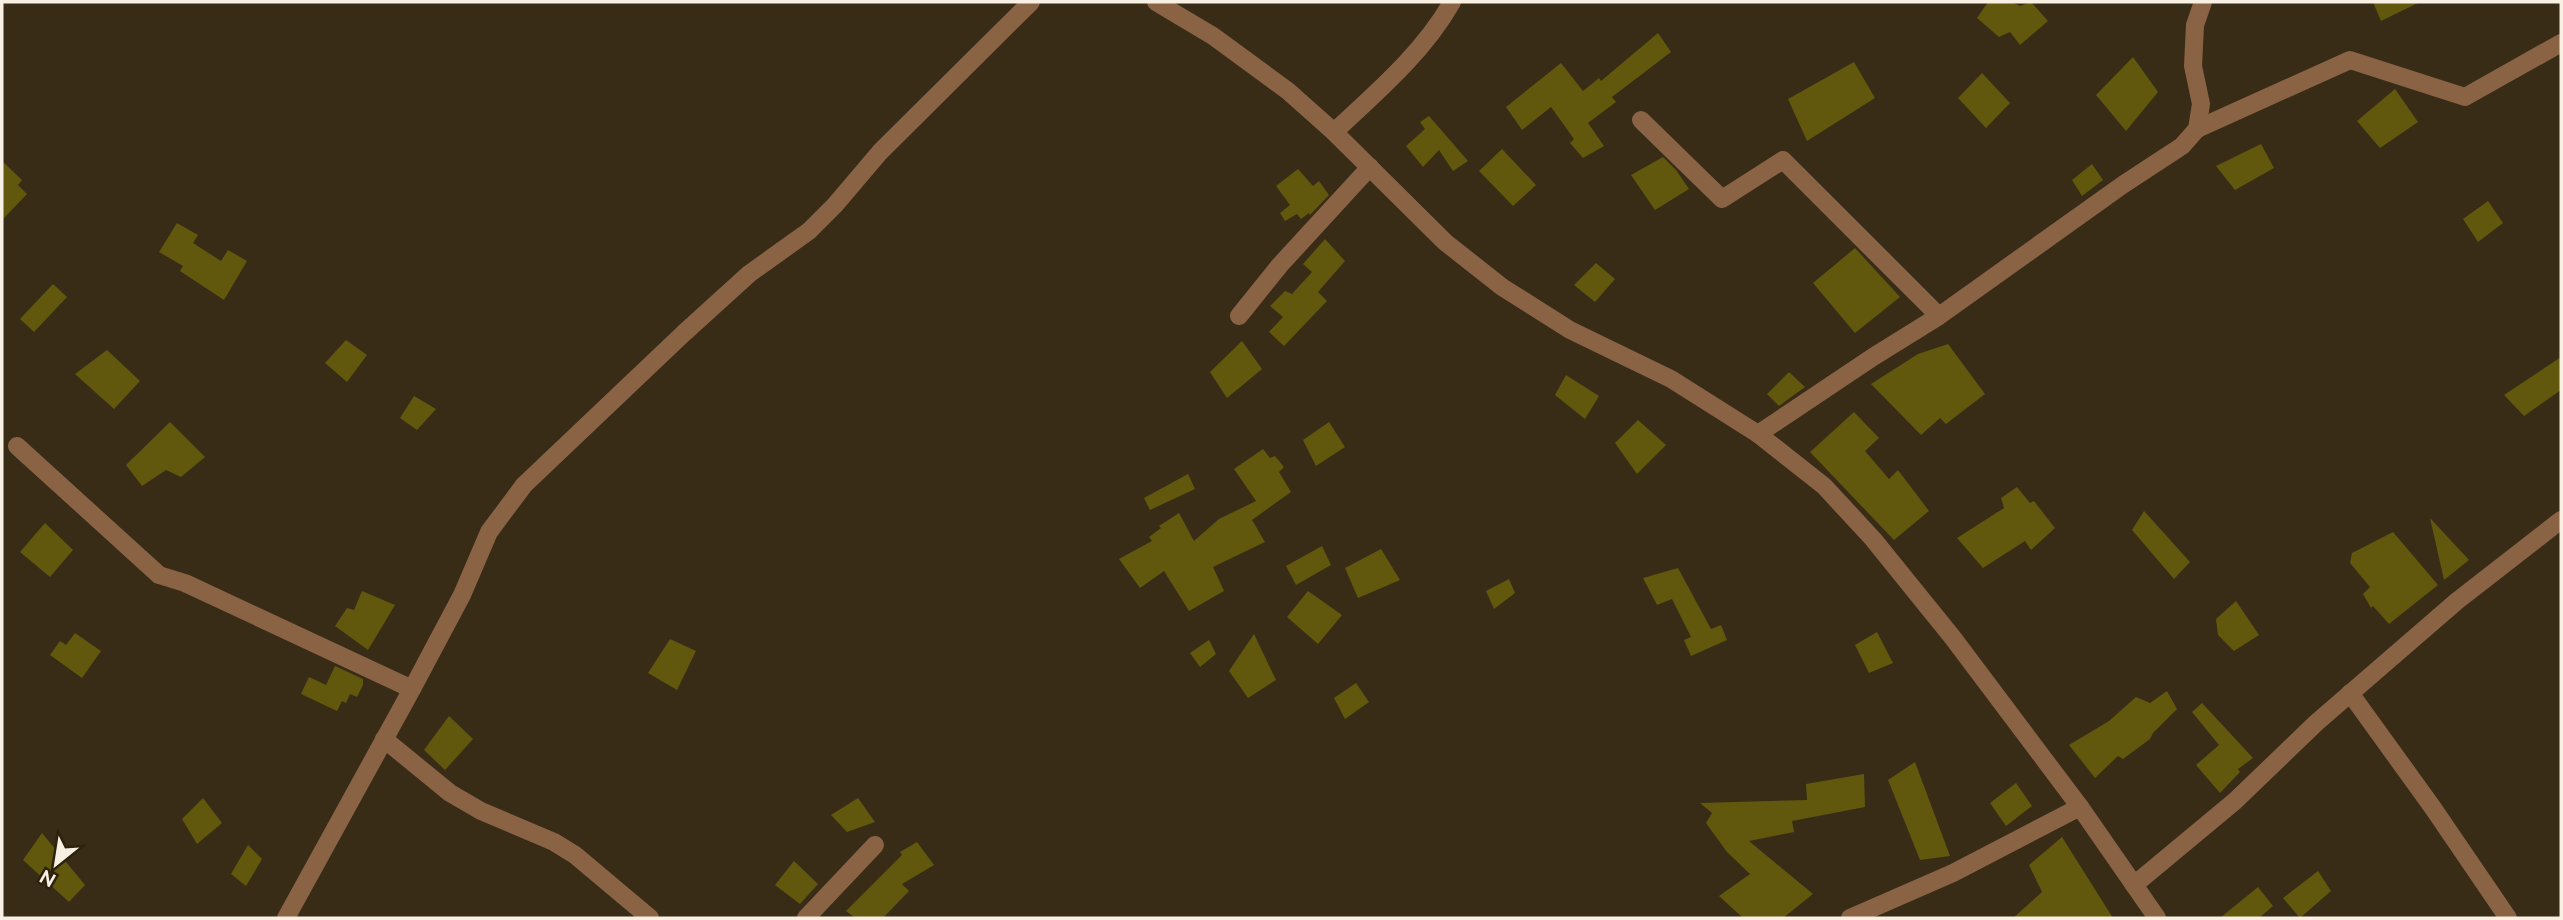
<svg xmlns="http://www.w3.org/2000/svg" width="2563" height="920" font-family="Raleway,sans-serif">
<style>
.building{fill:#61570d}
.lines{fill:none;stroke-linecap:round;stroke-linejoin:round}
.minor{stroke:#8a6345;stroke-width:18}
</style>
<rect width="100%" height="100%" fill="#382c17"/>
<!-- building -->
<g class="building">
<polygon points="1988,2 2012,2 2020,6 2031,2 2048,21 2020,45 2010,32 1999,37 1977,18"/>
<polygon points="2373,2 2420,2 2381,21"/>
<polygon points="1658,33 1671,52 1612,97 1616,102 1588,123 1604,146 1583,158 1570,143 1574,139 1551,107 1522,130 1506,107 1561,63 1583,91 1599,78 1601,81"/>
<polygon points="2133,57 2158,92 2126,131 2096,95"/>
<polygon points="1854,62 1875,98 1807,141 1788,99"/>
<polygon points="1982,73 2010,103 1986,128 1958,98"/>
<polygon points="2395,89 2418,122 2380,148 2357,121"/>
<polygon points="1429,116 1468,161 1453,171 1439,150 1423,167 1406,146 1425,129 1420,122"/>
<polygon points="2261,144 2274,168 2235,190 2216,166"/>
<polygon points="1502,149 1536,185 1513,206 1479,171"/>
<polygon points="1663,157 1676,170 1689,189 1655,210 1631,175"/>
<polygon points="2,161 22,180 18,185 27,194 2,220"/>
<polygon points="2092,164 2103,180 2082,196 2072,180"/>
<polygon points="1298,169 1313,186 1319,181 1329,195 1310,215 1309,213 1301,219 1297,214 1285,221 1280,213 1290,205 1276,186"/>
<polygon points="2488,201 2503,223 2478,242 2463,219"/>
<polygon points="177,223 198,235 193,243 221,261 228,250 247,261 224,300 180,271 183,266 159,252"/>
<polygon points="1325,239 1345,261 1318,292 1327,301 1284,346 1269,332 1283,317 1270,306 1285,291 1292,294 1312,272 1303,264"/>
<polygon points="1855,248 1900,297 1855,333 1813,283"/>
<polygon points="1596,263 1615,279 1595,302 1574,285"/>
<polygon points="53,284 67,297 34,332 20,319"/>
<polygon points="346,340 367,355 347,382 325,363"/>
<polygon points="1242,341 1262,369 1227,398 1210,372"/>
<polygon points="1948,344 1985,394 1946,424 1940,418 1921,435 1871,384 1918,354"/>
<polygon points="107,350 140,381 114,409 75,374"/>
<polygon points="2561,357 2561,390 2524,416 2504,395"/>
<polygon points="1789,372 1805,387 1779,406 1767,394"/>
<polygon points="1566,375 1599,396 1585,419 1555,395"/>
<polygon points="414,396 436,409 417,430 400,418"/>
<polygon points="1854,412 1879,438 1865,451 1889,479 1898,470 1929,511 1894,540 1810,452"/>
<polygon points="1638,420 1666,445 1637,474 1615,443"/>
<polygon points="170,422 205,457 181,477 166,470 142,486 126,465"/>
<polygon points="1329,422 1345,447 1316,466 1303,440"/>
<polygon points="1263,449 1270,458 1275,456 1284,467 1279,472 1291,492 1252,520 1265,542 1213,567 1224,591 1189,611 1164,571 1140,588 1119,559 1152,541 1149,537 1161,528 1159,526 1179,513 1194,541 1219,519 1256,501 1234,469"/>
<polygon points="1188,474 1195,489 1150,510 1144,498"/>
<polygon points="2017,487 2030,503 2034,501 2055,528 2031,550 2025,541 1983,568 1957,538 2004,508 2001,498"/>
<polygon points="2144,511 2190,562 2174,579 2132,530"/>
<polygon points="2430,518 2469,560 2444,580"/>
<polygon points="45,523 73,550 50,577 20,552"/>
<polygon points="2393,532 2438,585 2389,624 2373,606 2371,608 2363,594 2370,587 2350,563 2352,553"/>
<polygon points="1322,546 1331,565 1296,585 1286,566"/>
<polygon points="1381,549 1400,580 1358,598 1345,568"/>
<polygon points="1678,568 1711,629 1721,625 1727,640 1691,656 1684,640 1691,637 1672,599 1657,605 1643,578"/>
<polygon points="1509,579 1515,593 1494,609 1486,591"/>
<polygon points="362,591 395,605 368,650 335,626 347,608 354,610"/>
<polygon points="1308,591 1342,615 1318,644 1287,617"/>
<polygon points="2236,601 2259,635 2234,651 2218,635 2216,619"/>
<polygon points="1877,632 1893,663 1869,673 1855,645"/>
<polygon points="75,633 101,651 82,678 50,655 60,641 66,645"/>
<polygon points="1254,634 1276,680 1248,698 1229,671"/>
<polygon points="670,639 696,651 677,690 648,673"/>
<polygon points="1209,640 1216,654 1200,667 1190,653"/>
<polygon points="335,666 363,679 363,685 357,697 350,694 346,703 342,701 337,711 301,694 309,677 326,685"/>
<polygon points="1356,683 1369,702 1345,719 1334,698"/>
<polygon points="2167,691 2177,709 2153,733 2150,739 2123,759 2118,756 2095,778 2069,745 2109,721 2136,697 2150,703"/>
<polygon points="2202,703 2253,758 2238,769 2240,772 2220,793 2196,765 2219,745 2192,712"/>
<polygon points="449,716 473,739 445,770 424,750"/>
<polygon points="1915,762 1950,856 1920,860 1888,780"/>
<polygon points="1864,774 1865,807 1792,821 1794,832 1749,841 1813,894 1783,918 1743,918 1719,896 1750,874 1727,852 1706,823 1712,813 1700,803 1807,800 1806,784"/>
<polygon points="2016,783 2032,806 2006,826 1990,803"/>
<polygon points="203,798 222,823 197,844 182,819"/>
<polygon points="858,798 875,822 847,832 831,815"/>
<polygon points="42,833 85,885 69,902 23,860"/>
<polygon points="2062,837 2113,918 2013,918 2042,892 2029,865"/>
<polygon points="917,842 934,865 902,884 909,891 883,918 855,918 846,911 902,855 900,852"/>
<polygon points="248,845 262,859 246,886 231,874"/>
<polygon points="794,861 818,884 800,904 775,885"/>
<polygon points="2318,871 2331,891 2300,918 2283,898"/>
<polygon points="2258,887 2273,906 2259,918 2220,918"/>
</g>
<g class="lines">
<!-- minor -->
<g class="minor">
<polyline points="1156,2 1213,36 1288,91 1334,132 1445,242 1502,287 1570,330 1671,379 1758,434 1824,486 1873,539 1953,638 2080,807 2157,918"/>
<polyline points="1641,120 1722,199 1783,160 1939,316"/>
<polyline points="2197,129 2350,60 2465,97 2561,43"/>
<path d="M1334 132C1377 92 1423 53 1452 2"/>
<polyline points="1239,316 1280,265 1370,167"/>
<polyline points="1758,434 1873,357 1939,316 2124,184 2182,146 2197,129 2201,104 2193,66 2195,25 2203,2"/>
<polyline points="17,446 159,575 185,583 412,689"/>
<polyline points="2350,693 2433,808 2508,918"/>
<polyline points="384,739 450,793 481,811 554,842 575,855 650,918"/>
<polyline points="2134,885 2235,801 2316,723 2457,601 2561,520"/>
<polyline points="286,918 412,689 462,595 489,532 524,485 684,333 749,274 809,231 835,205 880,152 1031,2"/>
<polyline points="806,918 875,845"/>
<polyline points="1850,918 1953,873 2080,807"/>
</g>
</g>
<!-- border -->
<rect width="2563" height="920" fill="none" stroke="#f8f0e3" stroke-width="7"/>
<!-- north arrow -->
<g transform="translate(56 864) rotate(210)" stroke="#2e220d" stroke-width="5" paint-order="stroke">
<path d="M0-5L12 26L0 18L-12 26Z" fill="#f8f0e3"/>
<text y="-10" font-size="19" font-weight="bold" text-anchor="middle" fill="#f8f0e3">N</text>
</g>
</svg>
